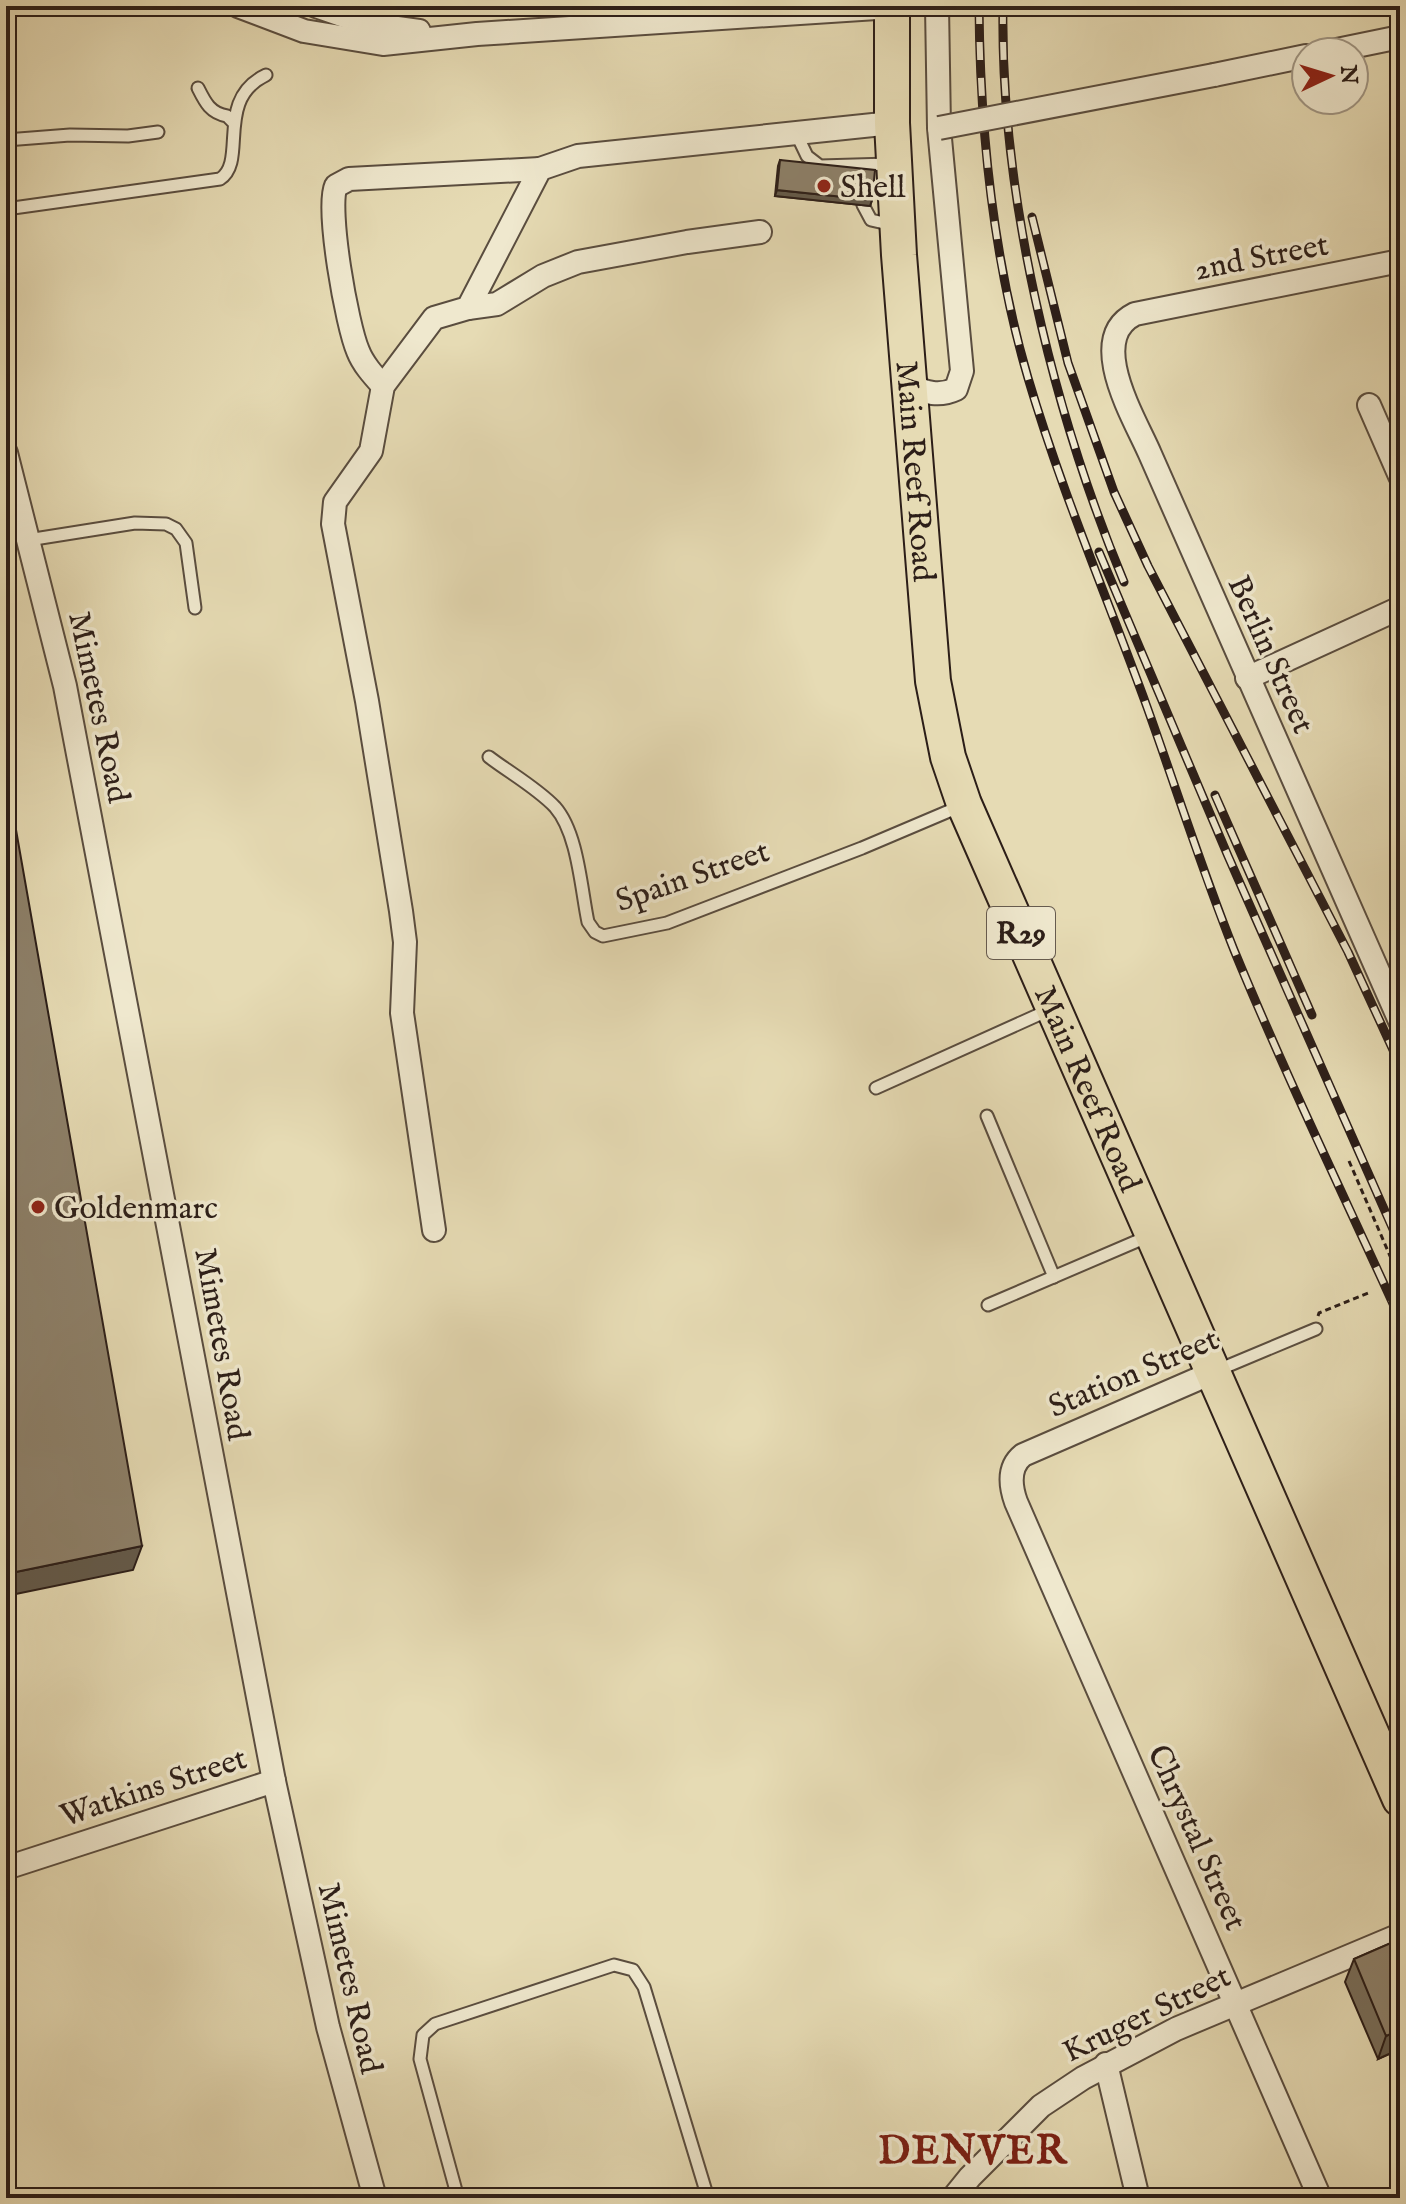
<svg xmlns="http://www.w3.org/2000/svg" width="1406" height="2204" font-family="'IM FELL English',serif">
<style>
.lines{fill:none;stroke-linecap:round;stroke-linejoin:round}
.service-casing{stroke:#5a4d3f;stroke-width:15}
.minor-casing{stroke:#5a4d3f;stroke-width:26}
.primary-casing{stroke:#2c1e18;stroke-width:38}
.path{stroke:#2c1e18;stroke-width:3;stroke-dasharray:6 4;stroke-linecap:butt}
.service{stroke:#efe8ce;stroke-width:11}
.minor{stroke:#efe8ce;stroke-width:22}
.primary{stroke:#e6dbb4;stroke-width:34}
.rail-casing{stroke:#2c1e18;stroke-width:9}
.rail{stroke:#efe8ce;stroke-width:6;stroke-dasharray:18;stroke-linecap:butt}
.minor-bridge-casing{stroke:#5a4d3f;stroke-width:26;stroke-linecap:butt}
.minor-bridge{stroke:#efe8ce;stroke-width:22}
.wall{fill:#796e5a;stroke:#2c1e18;stroke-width:2}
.shaded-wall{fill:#635a4a;stroke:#2c1e18;stroke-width:2}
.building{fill:#8d8069;stroke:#2c1e18;stroke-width:2}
.poi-dot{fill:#8f2418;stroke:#efe8ce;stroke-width:3}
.labels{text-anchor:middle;stroke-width:7;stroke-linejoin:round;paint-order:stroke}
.shield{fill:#efe8ce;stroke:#665b4f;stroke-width:2}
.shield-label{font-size:30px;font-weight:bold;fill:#2c1e18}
.poi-label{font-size:32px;fill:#2c1e18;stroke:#efe8ce;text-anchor:start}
.street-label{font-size:32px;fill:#2c1e18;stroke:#efe8ce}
.district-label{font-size:40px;font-weight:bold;letter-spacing:2px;fill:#7a1f14;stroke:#efe8ce}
</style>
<rect width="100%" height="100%" fill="#e6dbb4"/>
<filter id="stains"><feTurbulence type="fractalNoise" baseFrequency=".0025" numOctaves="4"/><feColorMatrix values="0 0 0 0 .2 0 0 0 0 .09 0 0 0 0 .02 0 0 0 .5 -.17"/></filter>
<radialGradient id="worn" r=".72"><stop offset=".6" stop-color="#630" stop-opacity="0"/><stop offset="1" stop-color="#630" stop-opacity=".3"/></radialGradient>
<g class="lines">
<!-- service casing -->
<g class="service-casing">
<g id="service">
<path d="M198 88C205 102 210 113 227 116L233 122"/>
<polyline points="796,133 807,156 820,166 889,164"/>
<polyline points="6,140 70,135 128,136 158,132"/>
<polyline points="863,205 871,220 893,225"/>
<path d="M6 209 220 179C248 161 214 100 266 75"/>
<polyline points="28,540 135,523 166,524 176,529 186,543 195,608"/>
<path d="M489 757C510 773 537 788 555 807 578 833 581 889 588 922L595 932 603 936 667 923 862 848 961 806"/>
<polyline points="876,1088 1049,1010"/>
<polyline points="987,1116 1054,1277"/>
<polyline points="988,1305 1149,1236"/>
<polyline points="1218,1370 1316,1329"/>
<polyline points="458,2198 420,2059 423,2035 435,2024 614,1965 633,1970 644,1987 708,2198"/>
</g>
</g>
<!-- minor casing -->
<g class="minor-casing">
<g id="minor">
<polyline points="238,6 304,31 383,44 477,34 892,7"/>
<polyline points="316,6 368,24 419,31"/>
<polyline points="1327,52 1400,37"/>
<polyline points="1214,75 1306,56"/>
<path d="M1400 261 1135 314C1085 339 1135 419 1150 454L1400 1021"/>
<polyline points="468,308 497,304 543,276 578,262 687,242 760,232"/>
<path d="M909 385C926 393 939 397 956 389L962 371 939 128 937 6"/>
<path d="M383 386C373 375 363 364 358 351 347 326 326 208 336 186L349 179 540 169"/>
<polyline points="1369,405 1400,476"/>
<polyline points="6,453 65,686 274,1781 328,2027 375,2198"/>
<polyline points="1247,678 1400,608"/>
<polyline points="434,1230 402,1013 405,942 401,911 367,701 333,524 335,502 371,451 383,386 434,318 468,308 540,169 578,156 892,123"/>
<path d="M1214 1372 1023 1455C1008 1467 1010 1485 1016 1502L1320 2198"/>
<polyline points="6,1868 274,1781"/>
<polyline points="1106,2064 1138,2198"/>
<polyline points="953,2198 970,2177 1041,2106 1083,2078 1176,2029 1400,1935"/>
</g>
</g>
<!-- primary casing -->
<g class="primary-casing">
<g id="primary">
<path id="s1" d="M892 6V123L899 255 933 681 948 757 964 804 1400 1799"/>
</g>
</g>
<!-- path -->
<g class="path">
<polyline points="1391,1141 1400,1162"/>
<polyline points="1349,1161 1400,1279"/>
<polyline points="1318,1316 1319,1313 1368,1293"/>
</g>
<!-- service -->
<use href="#service" class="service"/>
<!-- minor -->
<use href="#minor" class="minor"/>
<!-- primary -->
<use href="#primary" class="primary"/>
<!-- rail casing -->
<g class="rail-casing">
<g id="rail">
<path d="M979 6C980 131 993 258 1028 378 1061 490 1107 597 1147 707 1176 788 1202 870 1234 950 1285 1074 1344 1196 1400 1319"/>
<path d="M1003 6C1000 193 1052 409 1124 582"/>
<polyline points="1032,217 1068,363 1114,492 1148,566 1348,952 1400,1065"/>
<polyline points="1099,552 1228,856 1400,1245"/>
<polyline points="1215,795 1312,1015"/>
</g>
</g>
<!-- rail -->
<use href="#rail" class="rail"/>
<!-- minor-bridge casing -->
<g class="minor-bridge-casing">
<polyline id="minor-bridge" points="939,128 1214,75"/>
</g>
<!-- minor-bridge -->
<use href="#minor-bridge" class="minor-bridge"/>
</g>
<!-- wall -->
<g class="wall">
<polygon points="780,160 872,200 870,206 775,196 778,166"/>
<polygon points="1400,1939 1400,2049 1378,2059 1345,1982 1354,1959"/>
</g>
<!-- shaded-wall -->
<g class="shaded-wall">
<polygon points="777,190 872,200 870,206 775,196"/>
<polygon points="142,1546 133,1570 6,1596 6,1574"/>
<polygon points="1400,2030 1400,2049 1378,2059 1386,2036"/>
</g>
<!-- building -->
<g class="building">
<polygon points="780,160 875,170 872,200 777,190"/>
<polygon points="6,773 142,1546 6,1574"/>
<polygon points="1400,1939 1400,2030 1386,2036 1354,1959"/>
</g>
<!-- markers -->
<g class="poi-dot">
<circle cx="824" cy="186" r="8"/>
<circle cx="38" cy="1207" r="8"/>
</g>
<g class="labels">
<!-- shield labels -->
<rect class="shield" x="987" y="907" width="68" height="52" rx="6"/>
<g class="shield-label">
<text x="1021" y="943">R29</text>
</g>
<!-- poi labels -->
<g class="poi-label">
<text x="840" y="197">Shell</text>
<text x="54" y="1218">Goldenmarc</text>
</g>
<!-- street labels -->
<g class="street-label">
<text transform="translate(1261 256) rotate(-11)" y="11">2nd Street</text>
<text dy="11" stroke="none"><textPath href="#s1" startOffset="466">Main Reef Road</textPath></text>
<text transform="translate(1272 654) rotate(66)" y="11">Berlin Street</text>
<text transform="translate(100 707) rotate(78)" y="11">Mimetes Road</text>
<text transform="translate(692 875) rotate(-19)" y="11">Spain Street</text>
<text dy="11" stroke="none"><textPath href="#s1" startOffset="1114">Main Reef Road</textPath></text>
<text transform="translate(223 1344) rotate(80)" y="11">Mimetes Road</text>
<text transform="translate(1133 1372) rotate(-23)" y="11">Station Street</text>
<text transform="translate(153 1786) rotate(-18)" y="11">Watkins Street</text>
<text transform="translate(1198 1837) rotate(66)" y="11">Chrystal Street</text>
<text transform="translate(351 1978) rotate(77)" y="11">Mimetes Road</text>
<text transform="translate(1146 2013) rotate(-26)" y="11">Kruger Street</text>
</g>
<!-- district labels -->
<g class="district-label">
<text x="973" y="2163">DENVER</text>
</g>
</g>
<!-- margin -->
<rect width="1406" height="2204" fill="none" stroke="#e6dbb4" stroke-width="32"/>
<rect x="8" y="8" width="1390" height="2188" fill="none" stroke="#2c1e18" stroke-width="4"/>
<rect x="16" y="16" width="1374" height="2172" fill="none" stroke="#2c1e18" stroke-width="2"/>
<!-- north arrow -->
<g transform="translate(1330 76) rotate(86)"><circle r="38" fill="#efe8ce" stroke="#a19785" stroke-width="2"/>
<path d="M0-6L14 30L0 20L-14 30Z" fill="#8f2418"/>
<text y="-12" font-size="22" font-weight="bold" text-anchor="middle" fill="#2c1e18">N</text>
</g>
<rect width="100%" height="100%" filter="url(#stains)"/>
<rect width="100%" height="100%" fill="url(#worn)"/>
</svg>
